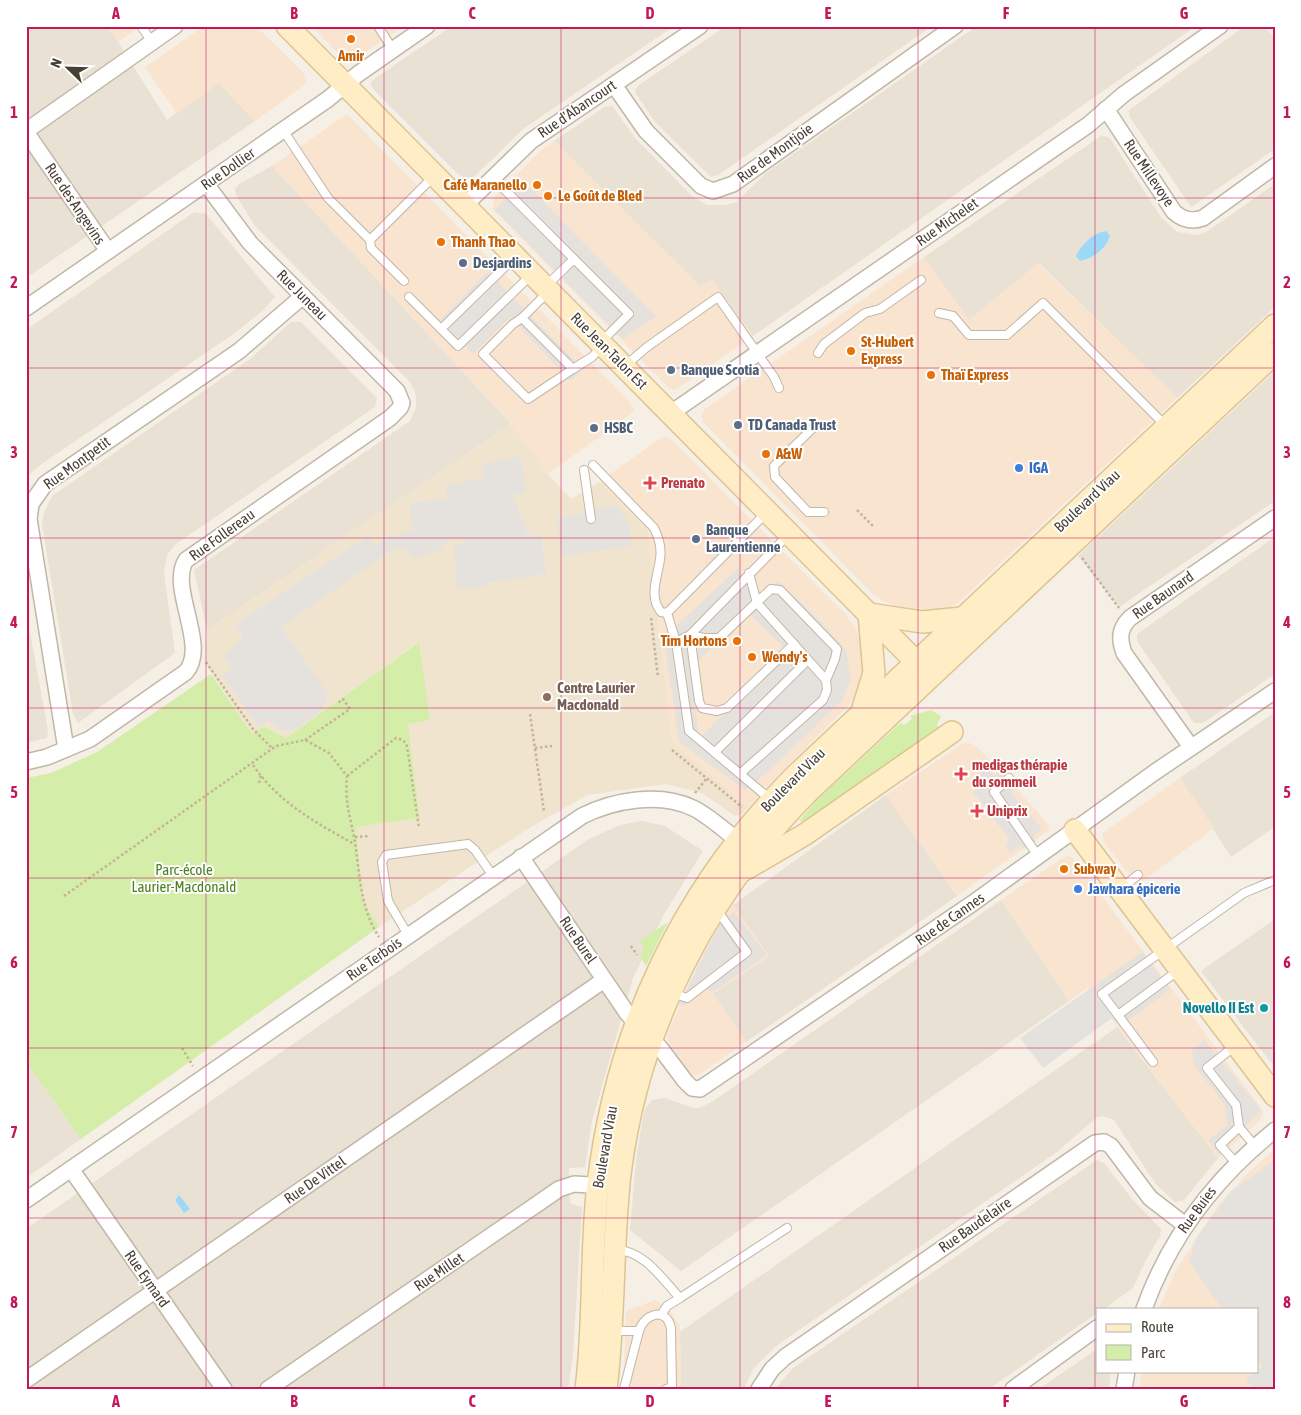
<svg xmlns="http://www.w3.org/2000/svg" width="1301" height="1415" font-family="'Asap Condensed',sans-serif">
<style>
.residential{fill:#e9e1d3}
.commercial{fill:#f9e4cf}
.education{fill:#f0e4ce}
.green{fill:#d4eeaa}
.parking{fill:#e5e2de;fill-rule:evenodd}
.water{fill:#9cd8f8}
.lines{fill:none;stroke-linecap:round;stroke-linejoin:round}
.lane-casing{stroke:#c1b7a7;stroke-width:10}
.street-casing{stroke:#c1b7a7;stroke-width:18}
.secondary-casing{stroke:#ddc492;stroke-width:24}
.path{stroke:#c5b297;stroke-width:2.5;stroke-dasharray:2.5 2.5;stroke-linecap:butt}
.lane{stroke:#fff;stroke-width:8}
.street{stroke:#fff;stroke-width:15}
.secondary{stroke:#ffedc6;stroke-width:21}
.grid{fill:none;stroke:#c2185b;stroke-width:1;stroke-opacity:0.55}
.food-dot{fill:#e8710a;stroke:#fff;stroke-width:2}
.service-dot{fill:#5c6f8a;stroke:#fff;stroke-width:2}
.shop-dot{fill:#3f7fe0;stroke:#fff;stroke-width:2}
.health-dot{fill:#e0444e;stroke:#fff;stroke-width:2}
.education-dot{fill:#8d6e63;stroke:#fff;stroke-width:2}
.culture-dot{fill:#0f9aa8;stroke:#fff;stroke-width:2}
.labels{text-anchor:middle;stroke-width:4;stroke-linejoin:round;paint-order:stroke}
.food-label{font-size:15px;font-weight:bold;fill:#c56008;stroke:#fff;text-anchor:start}
.street-label{font-size:15px;fill:#483f34;stroke:#fff}
.service-label{font-size:15px;font-weight:bold;fill:#4e5e75;stroke:#fff;text-anchor:start}
.shop-label{font-size:15px;font-weight:bold;fill:#366cbe;stroke:#fff;text-anchor:start}
.health-label{font-size:15px;font-weight:bold;fill:#be3a42;stroke:#fff;text-anchor:start}
.education-label{font-size:15px;font-weight:bold;fill:#785e54;stroke:#fff;text-anchor:start}
.park-label{font-size:15px;fill:#4c8121;stroke:#fff}
.culture-label{font-size:15px;font-weight:bold;fill:#0d838f;stroke:#fff;text-anchor:end}
.neatline{fill:none;stroke:#c2185b;stroke-width:2}
.grid-label{font-size:16px;text-anchor:middle;font-weight:bold;fill:#c2185b}
</style>
<rect width="100%" height="100%" fill="#f5efe6"/>
<!-- residential -->
<g class="residential">
<polygon points="26,26 108,26 167,120 218,82 255,121 26,278"/>
<polygon points="452,26 674,26 523,129 473,178 469,179 459,175 373,89 370,83 374,79"/>
<polygon points="726,26 932,26 718,175 711,177 655,122 636,94 635,89 639,85"/>
<polygon points="977,26 1196,26 753,336 712,280 700,286 554,141 605,107 612,106 636,139 692,196 707,205 725,205 736,202 766,173"/>
<polygon points="1245,26 1265,26 1275,39 1275,149 1191,207 1129,116 1129,110"/>
<polygon points="1101,136 1108,137 1111,140 1161,217 1177,232 1198,235 1208,231 1275,184 1275,307 1177,398 1039,263 969,321 924,257"/>
<polygon points="272,166 511,424 207,630 194,570 410,421 416,408 416,395 410,382 255,226 236,195 235,189 239,184"/>
<polygon points="194,212 206,214 275,297 263,310 235,333 43,463 26,477 26,330"/>
<polygon points="291,322 301,322 377,398 375,407 176,544 167,555 164,573 175,653 78,723 73,714 42,524 44,512 52,496 250,359"/>
<polygon points="1275,371 1275,501 1119,607 1078,556"/>
<polygon points="1275,537 1275,674 1203,723 1194,723 1137,641 1137,634"/>
<polygon points="26,611 48,730 47,738 26,743"/>
<polygon points="1275,712 1275,827 1231,857 1180,778"/>
<polygon points="886,795 957,896 746,1042 713,994 769,956 733,905"/>
<polygon points="642,821 665,826 703,851 664,914 633,978 592,1121 585,1167 569,1168 570,1203 582,1207 573,1355 568,1389 26,1389 26,1229 589,839 620,825"/>
<polygon points="1001,900 1069,1001 681,1271 630,1230 636,1161 642,1122 645,1109 652,1100 665,1098 693,1108 699,1108 712,1102"/>
<polygon points="1275,919 1275,1068 1201,971"/>
<polygon points="1117,1027 1218,1158 1184,1200 1175,1202 1155,1183 1114,1120 1103,1116 1097,1117 1057,1152 776,1346 753,1369 744,1389 681,1389 680,1332"/>
<polygon points="26,1062 81,1139 26,1178"/>
<polygon points="1097,1160 1104,1163 1132,1199 1161,1229 1160,1236 1145,1262 1133,1288 1104,1309 1097,1309 1097,1313 989,1389 775,1389 793,1368"/>
<polygon points="1097,1349 1097,1371 1111,1371 1109,1389 1039,1389"/>
</g>
<!-- commercial -->
<g class="commercial">
<polygon points="108,26 141,26 118,42"/>
<polygon points="204,26 256,26 304,73 306,84 255,121 219,83 177,114 145,67"/>
<polygon points="312,26 400,26 401,28 350,62 344,60"/>
<polygon points="347,114 629,401 635,411 548,474 511,424 272,166"/>
<polygon points="554,141 700,286 712,280 753,336 677,389 673,390 667,386 493,210 493,202 496,195 539,152"/>
<polygon points="924,257 969,320 1038,263 1177,398 958,603 949,608 925,612 895,607 874,595 703,422 701,415 705,409"/>
<polygon points="664,436 671,439 845,614 856,629 863,648 864,673 858,693 852,702 779,774 748,807 672,744 648,533 599,482"/>
<polygon points="964,743 970,743 976,746 1036,810 1048,825 1049,830 957,896 886,795"/>
<polygon points="1180,778 1214,828 1137,885 1103,841 1103,833"/>
<polygon points="1070,856 1074,859 1261,1108 1263,1114 1259,1121 1218,1158 1088,988 1069,1001 1001,900 1064,857"/>
<polygon points="733,905 769,956 713,994 746,1042 700,1074 694,1076 689,1072 668,1041 667,1035 698,964 728,909"/>
<polygon points="1275,1149 1275,1389 1139,1389 1142,1371 1257,1371 1257,1309 1159,1309 1176,1270 1218,1206 1250,1171"/>
<polygon points="655,1300 670,1310 680,1327 681,1389 621,1389 624,1369 626,1311"/>
</g>
<!-- education -->
<polygon class="education" points="511,424 548,474 571,499 599,482 648,532 672,743 748,807 742,814 735,816 702,793 666,784 587,795 526,830 379,927 363,900 356,827 420,818 408,723 430,720 418,642 286,738 263,726 252,734 207,666 207,630"/>
<!-- green -->
<g class="green">
<polygon points="419,642 430,720 408,724 420,818 356,827 363,900 379,927 81,1139 26,1062 26,778 51,773 97,752 211,674 252,734 263,726 286,738"/>
<polygon points="931,710 941,716 937,725 939,727 805,821 799,821 817,800 897,726 901,723 904,725 912,719 910,716"/>
<polygon points="668,922 646,966 640,956 644,948 640,941"/>
</g>
<!-- parking -->
<g class="parking">
<polygon points="523,181 656,316 623,339 495,210"/>
<polygon points="488,272 583,369 571,381 510,317 473,354 440,320"/>
<polygon points="518,456 521,460 526,492 513,495 528,535 541,535 546,574 486,583 483,587 457,589 454,546 465,543 462,538 452,540 444,543 440,550 413,558 407,548 393,549 281,627 328,693 325,703 319,712 295,730 278,729 268,720 259,727 222,676 232,668 224,657 243,637 235,625 368,536 374,545 389,537 412,530 410,503 447,499 446,486 484,477 483,464"/>
<polygon points="616,506 629,524 632,546 562,556 556,518"/>
<polygon points="728,541 735,547 690,594 685,589"/>
<path d="M738 568 754 599 768 586 778 581 817 618 846 650 851 679 841 702 763 776 745 790 679 742 664 637ZM749 614 788 651 699 739 690 668Z"/>
<polygon points="987,768 995,776 1000,771 1015,786 1011,793 1042,829 1033,837 1036,841 1024,849 1021,845 1010,852 1005,845 1010,840 973,792 984,784 978,776"/>
<polygon points="734,912 767,955 713,992 704,989 684,1006 679,1004 719,926"/>
<polygon points="1142,952 1170,989 1120,1027 1112,1018 1043,1068 1020,1038"/>
<polygon points="1204,1040 1261,1110 1219,1155 1208,1140 1228,1125 1224,1104 1191,1061 1194,1059 1191,1052"/>
<polygon points="1275,1160 1275,1389 1253,1389 1246,1378 1262,1366 1257,1360 1257,1309 1222,1309 1189,1261 1196,1238 1231,1191"/>
</g>
<!-- water -->
<g class="water">
<path d="M1106 231 1110 236C1105 250 1093 258 1080 261L1076 256C1082 244 1093 233 1106 231Z"/>
<polygon points="179,1195 190,1209 184,1213 175,1200"/>
</g>
<g class="lines">
<!-- lane casing -->
<g class="lane-casing">
<g id="lane">
<polyline points="141,26 152,42"/>
<polyline points="378,26 393,50"/>
<polyline points="283,130 328,198 370,240 434,176"/>
<polyline points="493,178 629,314 602,341"/>
<polyline points="370,240 371,248 404,281"/>
<polyline points="514,258 441,329 458,346 531,275"/>
<polyline points="547,285 574,259"/>
<polyline points="548,292 522,318 573,369 592,357 603,346"/>
<polyline points="409,297 441,329"/>
<polyline points="939,313 953,316 969,335 1007,335 1043,303 1165,425"/>
<polyline points="522,318 513,324 483,354 528,399 573,369"/>
<polyline points="818,353 824,344 865,313 880,309 921,280"/>
<polyline points="626,365 647,347 718,297 774,377 779,388"/>
<polyline points="816,425 774,466 775,477 808,512 824,512"/>
<path d="M593 465 654 528C659 538 662 548 660 559 658 577 648 596 661 612L667 613"/>
<polyline points="584,470 591,519"/>
<polyline points="676,642 667,613 767,512"/>
<polyline points="794,644 727,708 717,711 702,708 699,701 690,635 704,638 719,638 771,589 780,590 837,649 835,659 826,680"/>
<polyline points="715,752 808,660"/>
<polyline points="741,773 823,700 827,690 826,680 757,603 749,573"/>
<polyline points="1009,778 994,792 1038,856"/>
<polyline points="771,800 689,731 676,642 690,635 788,535"/>
<polyline points="1120,889 1138,875"/>
<polyline points="408,935 388,901 382,862 386,855 468,844 475,850 493,876"/>
<polyline points="672,993 687,998 747,952 722,917 714,913"/>
<polyline points="1118,1015 1102,994 1244,893 1275,880"/>
<polyline points="1236,1045 1207,1068 1236,1105 1239,1127 1220,1145 1236,1163"/>
<polyline points="1153,1062 1118,1015 1179,970"/>
<polyline points="1239,1127 1255,1146"/>
<path d="M616 1250C644 1250 663 1280 680 1298L787 1228"/>
<polyline points="661,1315 667,1306 680,1298"/>
<path d="M612 1331H639C644 1314 666 1306 671 1328L672 1387 666 1389"/>
<polyline points="624,1389 639,1331"/>
</g>
</g>
<!-- street casing -->
<g class="street-casing">
<g id="street">
<polyline points="614,85 646,131 701,186 713,191 733,184 955,26"/>
<path d="M1106 109 1174 212C1183 220 1192 222 1203 218L1275 166"/>
<polyline points="26,131 175,26"/>
<polyline points="26,132 108,251"/>
<polyline points="465,205 531,141 700,26"/>
<polyline points="26,308 328,99 358,74 427,26"/>
<polyline points="671,413 1088,125 1124,94 1220,26"/>
<path d="M1191 747 1124 653C1119 639 1119 629 1130 618L1275 518"/>
<polyline points="66,749 29,519 31,504 45,484 239,351 303,296"/>
<path d="M26 762 47 757 90 739 186 672C209 645 168 588 186 560L390 418 400 408 402 403 397 391 250 243 206 184"/>
<polyline points="521,857 627,1013 661,1049 685,1081 692,1088 700,1089 973,903 1155,772 1275,691"/>
<polyline points="71,1169 224,1389"/>
<path d="M26 1200 582 816C614 800 660 792 693 808 709 816 723 829 737 840"/>
<path d="M1144 1309C1170 1236 1215 1178 1275 1130"/>
<polyline points="26,1380 604,980"/>
<polyline points="268,1389 559,1189 574,1184 606,1186"/>
<polyline points="759,1389 772,1369 785,1357 1095,1143 1104,1142 1111,1146 1150,1198 1185,1225"/>
<polyline points="1013,1389 1097,1328"/>
<polyline points="1124,1389 1127,1371"/>
</g>
</g>
<!-- secondary casing -->
<g class="secondary-casing">
<g id="secondary">
<polyline points="287,26 925,671"/>
<polyline points="869,614 922,622 962,618"/>
<polyline points="863,708 874,673 869,614"/>
<polyline points="1075,830 1275,1096"/>
<polyline points="744,870 804,835 952,732"/>
<path d="M586 1389C595 1321 590 1252 598 1185 616 1028 685 885 797 774L1275 325"/>
<path d="M606 1389C615 1317 612 1245 620 1174 638 1029 706 894 809 791L1275 353"/>
</g>
</g>
<!-- path -->
<g class="path">
<polyline points="857,510 873,526"/>
<polyline points="1082,558 1119,608"/>
<polyline points="651,618 658,677"/>
<polyline points="206,662 253,729 273,749"/>
<polyline points="530,714 544,811"/>
<polyline points="305,740 350,709 343,699 338,703"/>
<polyline points="535,748 552,746"/>
<polyline points="672,750 742,807"/>
<path d="M253 765C279 803 315 822 354 844"/>
<polyline points="347,776 396,738 403,740 407,746 419,828"/>
<polyline points="259,783 261,776"/>
<polyline points="695,793 707,778"/>
<polyline points="355,837 370,836"/>
<path d="M64 896 276 746 305 740 329 753 347 776C345 802 349 812 354 837 360 870 359 907 379 937"/>
<polyline points="631,946 637,955"/>
<polyline points="182,1048 193,1066"/>
</g>
<!-- lane -->
<use href="#lane" class="lane"/>
<!-- street -->
<use href="#street" class="street"/>
<!-- secondary -->
<use href="#secondary" class="secondary"/>
</g>
<!-- grid -->
<path class="grid" d="M206 26V1389M384 26V1389M561 26V1389M740 26V1389M918 26V1389M1095 26V1389M26 198H1275M26 368H1275M26 538H1275M26 708H1275M26 878H1275M26 1048H1275M26 1218H1275"/>
<!-- markers -->
<g class="food-dot">
<circle cx="351" cy="39" r="5"/>
<circle cx="537" cy="185" r="5"/>
<circle cx="548" cy="196" r="5"/>
<circle cx="441" cy="242" r="5"/>
<circle cx="851" cy="351" r="5"/>
<circle cx="931" cy="375" r="5"/>
<circle cx="766" cy="454" r="5"/>
<circle cx="737" cy="641" r="5"/>
<circle cx="752" cy="657" r="5"/>
<circle cx="1064" cy="869" r="5"/>
</g>
<g class="service-dot">
<circle cx="463" cy="263" r="5"/>
<circle cx="671" cy="370" r="5"/>
<circle cx="738" cy="425" r="5"/>
<circle cx="594" cy="428" r="5"/>
<circle cx="696" cy="539" r="5"/>
</g>
<g class="shop-dot">
<circle cx="1019" cy="468" r="5"/>
<circle cx="1078" cy="889" r="5"/>
</g>
<g class="health-dot">
<path d="M647.5 475.5h5v5h5v5h-5v5h-5v-5h-5v-5h5z"/>
<path d="M958.5 766.5h5v5h5v5h-5v5h-5v-5h-5v-5h5z"/>
<path d="M974.5 803.5h5v5h5v5h-5v5h-5v-5h-5v-5h5z"/>
</g>
<circle class="education-dot" cx="547" cy="697" r="5"/>
<circle class="culture-dot" cx="1264" cy="1008" r="5"/>
<g class="labels">
<!-- food labels -->
<g class="food-label">
<text x="351" y="61" text-anchor="middle">Amir</text>
<text x="527" y="190" text-anchor="end">Café Maranello</text>
<text x="558" y="201">Le Goût de Bled</text>
<text x="451" y="247">Thanh Thao</text>
<text x="861" y="347">St-Hubert<tspan x="861" dy="17">Express</tspan></text>
<text x="941" y="380">Thaï Express</text>
<text x="776" y="459">A&amp;W</text>
<text x="727" y="646" text-anchor="end">Tim Hortons</text>
<text x="762" y="662">Wendy's</text>
<text x="1074" y="874">Subway</text>
</g>
<!-- street labels -->
<g class="street-label">
<text transform="translate(577 109) rotate(-34)" y="5">Rue d'Abancourt</text>
<text transform="translate(775 153) rotate(-36)" y="5">Rue de Montjoie</text>
<text transform="translate(228 169) rotate(-35)" y="5">Rue Dollier</text>
<text transform="translate(1149 173) rotate(56)" y="5">Rue Millevoye</text>
<text transform="translate(75 204) rotate(56)" y="5">Rue des Angevins</text>
<text transform="translate(947 222) rotate(-35)" y="5">Rue Michelet</text>
<text transform="translate(302 295) rotate(45)" y="5">Rue Juneau</text>
<text transform="translate(609 351) rotate(45)" y="5">Rue Jean-Talon Est</text>
<text transform="translate(77 463) rotate(-36)" y="5">Rue Montpetit</text>
<text transform="translate(1087 501) rotate(-43)" y="5">Boulevard Viau</text>
<text transform="translate(222 535) rotate(-36)" y="5">Rue Follereau</text>
<text transform="translate(1163 595) rotate(-35)" y="5">Rue Baunard</text>
<text transform="translate(793 780) rotate(-45)" y="5">Boulevard Viau</text>
<text transform="translate(950 919) rotate(-35)" y="5">Rue de Cannes</text>
<text transform="translate(578 940) rotate(56)" y="5">Rue Burel</text>
<text transform="translate(374 959) rotate(-35)" y="5">Rue Terbois</text>
<text transform="translate(605 1147) rotate(-80)" y="5">Boulevard Viau</text>
<text transform="translate(315 1180) rotate(-35)" y="5">Rue De Vittel</text>
<text transform="translate(1197 1210) rotate(-54)" y="5">Rue Buies</text>
<text transform="translate(975 1225) rotate(-35)" y="5">Rue Baudelaire</text>
<text transform="translate(439 1272) rotate(-34)" y="5">Rue Millet</text>
<text transform="translate(147 1279) rotate(55)" y="5">Rue Eymard</text>
</g>
<!-- service labels -->
<g class="service-label">
<text x="473" y="268">Desjardins</text>
<text x="681" y="375">Banque Scotia</text>
<text x="748" y="430">TD Canada Trust</text>
<text x="604" y="433">HSBC</text>
<text x="706" y="535">Banque<tspan x="706" dy="17">Laurentienne</tspan></text>
</g>
<!-- shop labels -->
<g class="shop-label">
<text x="1029" y="473">IGA</text>
<text x="1088" y="894">Jawhara épicerie</text>
</g>
<!-- health labels -->
<g class="health-label">
<text x="661" y="488">Prenato</text>
<text x="972" y="770">medigas thérapie<tspan x="972" dy="17">du sommeil</tspan></text>
<text x="987" y="816">Uniprix</text>
</g>
<!-- education labels -->
<g class="education-label">
<text x="557" y="693">Centre Laurier<tspan x="557" dy="17">Macdonald</tspan></text>
</g>
<!-- park labels -->
<g class="park-label">
<text x="184" y="875">Parc-école<tspan x="184" dy="17">Laurier-Macdonald</tspan></text>
</g>
<!-- culture labels -->
<g class="culture-label">
<text x="1254" y="1013">Novello II Est</text>
</g>
</g>
<!-- border -->
<rect width="1301" height="1415" fill="none" stroke="#ffffff" stroke-width="55"/>
<!-- legend -->
<rect x="1096" y="1308" width="162" height="65" fill="#ffffff" stroke="#b6b2ae"/>
<rect x="1106" y="1324" width="25" height="8" fill="#ffedc6" stroke="#b6b2ae"/>
<text x="1141" y="1332" font-size="15" fill="#483f34">Route</text>
<rect x="1106" y="1345" width="25" height="15" fill="#d4eeaa" stroke="#b6b2ae"/>
<text x="1141" y="1358" font-size="15" fill="#483f34">Parc</text>
<!-- north arrow -->
<g transform="translate(68 68) rotate(293)" stroke="#ffffff" stroke-width="4" paint-order="stroke">
<path d="M0-4L9 19L0 12L-9 19Z" fill="#483f34"/>
<text y="-8" font-size="14" font-weight="bold" text-anchor="middle" fill="#483f34">N</text>
</g>
<rect x="28" y="28" width="1246" height="1360" class="neatline"/>
<g class="grid-label">
<text x="116" y="19">A</text>
<text x="294" y="19">B</text>
<text x="472" y="19">C</text>
<text x="650" y="19">D</text>
<text x="828" y="19">E</text>
<text x="1006" y="19">F</text>
<text x="1184" y="19">G</text>
<text x="14" y="118">1</text>
<text x="1287" y="118">1</text>
<text x="14" y="288">2</text>
<text x="1287" y="288">2</text>
<text x="14" y="458">3</text>
<text x="1287" y="458">3</text>
<text x="14" y="628">4</text>
<text x="1287" y="628">4</text>
<text x="14" y="798">5</text>
<text x="1287" y="798">5</text>
<text x="14" y="968">6</text>
<text x="1287" y="968">6</text>
<text x="14" y="1138">7</text>
<text x="1287" y="1138">7</text>
<text x="14" y="1308">8</text>
<text x="1287" y="1308">8</text>
<text x="116" y="1407">A</text>
<text x="294" y="1407">B</text>
<text x="472" y="1407">C</text>
<text x="650" y="1407">D</text>
<text x="828" y="1407">E</text>
<text x="1006" y="1407">F</text>
<text x="1184" y="1407">G</text>
</g>
</svg>
